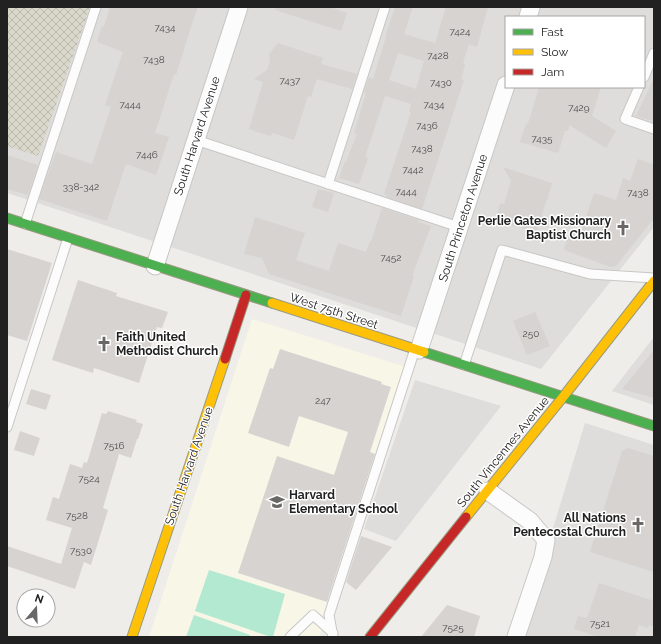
<svg xmlns="http://www.w3.org/2000/svg" width="661" height="644" font-family="Raleway,sans-serif">
<style>
.residential{fill:#dedddb;fill-rule:evenodd}
.education{fill:#f8f6e6}
.construction{fill:url(#construction-cross-hatch)}
.pitch{fill:#b3e8d1}
.building{fill:#d6d3d1;fill-rule:evenodd}
.lines{fill:none;stroke-linecap:round;stroke-linejoin:round}
.lane-casing{stroke:#c8c7c6;stroke-width:11}
.street-casing{stroke:#c8c7c6;stroke-width:19}
.fast-casing{stroke:#999a80;stroke-width:11}
.slow-casing{stroke:#999a80;stroke-width:11}
.jam-casing{stroke:#999a80;stroke-width:11}
.lane{stroke:#fdfcfc;stroke-width:9}
.street{stroke:#fdfcfc;stroke-width:17}
.fast{stroke:#4caf50;stroke-width:9}
.slow{stroke:#ffc107;stroke-width:9}
.jam{stroke:#c62828;stroke-width:9}
.labels{text-anchor:middle;stroke-width:3;stroke-linejoin:round;paint-order:stroke}
.number-label{font-size:10px;fill:#4e4e4d}
.street-label{font-size:12px;fill:#212121;stroke:#fff}
.poi-label{font-size:12px;font-weight:bold;fill:#212121;stroke:#fff;text-anchor:end}
</style>
<defs>
<pattern id="construction-cross-hatch" width="8" height="8" patternUnits="userSpaceOnUse"><rect width="8" height="8" fill="#d9d8cb"/><path d="M0 0l8 8M0 8l8-8" fill="none" stroke="#bab9ae"/></pattern>
</defs>
<rect width="100%" height="100%" fill="#efedea"/>
<!-- residential -->
<g class="residential">
<path d="M7 7H654V227L541 369 7 193ZM506 17H644V87H506Z"/>
<polygon points="654,337 654,405 612,391"/>
<polygon points="415,380 501,406 396,541 364,529"/>
<polygon points="585,423 654,445 654,637 520,637"/>
</g>
<!-- education -->
<polygon class="education" points="252,319 406,367 319,637 149,637"/>
<!-- construction -->
<polygon class="construction" points="7,7 90,7 38,156 7,146"/>
<!-- pitch -->
<g class="pitch">
<polygon points="209,570 285,594 273,637 271,637 195,611"/>
<polygon points="194,615 250,635 249,637 186,637"/>
</g>
<!-- building -->
<g class="building">
<polygon points="110,7 198,7 190,30 176,75 174,74 155,133 169,137 156,175 126,164 107,221 39,199 50,168 56,152 92,164 111,107 105,105 123,52 97,42 102,26 104,27"/>
<polygon points="276,7 330,7 347,13 341,31 275,10"/>
<path d="M395 7H413L404 34 435 43 446 7H488L477 47 469 44 463 62 465 65 461 79 464 80 422 209 386 197 387 195 384 194 411 112H409L411 104 385 96 365 157 368 158 359 184 339 178 345 161 346 162 357 134 354 133 366 93 364 92 369 77 373 79 386 37H385ZM398 53 424 61 416 89 389 80Z"/>
<polygon points="278,43 323,58 321,64 357,74 352,89 317,79 311,97 308,96 294,140 273,133 270,136 249,129 263,82 254,79 267,70 270,62 269,54"/>
<polygon points="654,78 654,121 636,116"/>
<polygon points="539,87 601,87 592,116 616,131 606,148 569,125 568,131 565,131 558,153 520,142 526,123 528,124"/>
<polygon points="7,155 38,165 28,195 7,189"/>
<polygon points="638,159 654,165 654,218 616,266 611,267 564,250 569,232 580,235 594,193 616,200 623,178 630,181"/>
<polygon points="503,167 552,183 547,201 546,201 537,232 500,222 497,215 500,203 504,204 511,181"/>
<polygon points="318,189 334,193 328,212 312,207"/>
<polygon points="382,208 419,220 418,222 431,226 412,276 414,276 401,316 269,274 262,258 244,254 255,217 305,233 296,260 329,271 338,243 366,252 370,241 371,242"/>
<polygon points="7,249 52,263 27,341 7,335"/>
<polygon points="78,280 117,293 116,296 168,312 162,328 157,327 139,383 94,368 93,373 52,360"/>
<polygon points="535,312 550,346 527,355 513,321"/>
<polygon points="280,349 382,382 381,384 391,387 370,452 375,454 327,602 238,573 277,456 334,475 348,432 299,416 289,447 248,433 270,368 273,369"/>
<polygon points="654,350 654,398 622,389"/>
<polygon points="31,389 51,395 46,410 26,404"/>
<polygon points="108,411 137,420 136,422 143,424 138,439 137,439 131,458 119,454 103,508 108,510 91,565 84,562 75,589 7,566 7,546 61,564 72,528 46,520 53,497 59,499 70,464 82,468 84,462 87,463 102,413 106,414"/>
<polygon points="20,431 40,438 34,456 14,450"/>
<polygon points="628,448 654,456 654,572 590,552 622,451"/>
<polygon points="361,536 392,547 356,590 346,582"/>
<polygon points="599,583 654,601 654,627 649,625 648,628 639,625 635,637 599,637 574,629 578,616 587,618"/>
<polygon points="447,605 480,616 474,637 421,637"/>
</g>
<g class="lines">
<!-- lane casing -->
<g class="lane-casing">
<g id="lane">
<polyline points="644,77 654,53"/>
<polyline points="639,87 625,119 654,129"/>
<polyline points="196,140 459,227"/>
<polyline points="328,184 385,7"/>
<polyline points="25,224 96,7"/>
<polyline points="464,365 502,250 590,274 654,278"/>
<polyline points="7,427 68,238"/>
<polyline points="290,637 313,615 333,633"/>
<polyline points="333,637 329,615 415,349"/>
</g>
</g>
<!-- street casing -->
<g class="street-casing">
<g id="street">
<polyline points="528,17 531,7"/>
<polyline points="155,266 239,7"/>
<polyline points="419,350 506,85"/>
<polyline points="488,491 530,521 546,540 543,557 516,637"/>
</g>
</g>
<!-- fast casing -->
<g class="fast-casing">
<g id="fast">
<polyline points="7,218 272,303"/>
<polyline points="424,352 654,426"/>
</g>
</g>
<!-- slow casing -->
<g class="slow-casing">
<g id="slow">
<polyline points="272,303 424,352"/>
<polyline points="466,517 563,397 654,281"/>
<polyline points="132,637 225,359"/>
</g>
</g>
<!-- jam casing -->
<g class="jam-casing">
<g id="jam">
<polyline points="225,359 246,295"/>
<polyline points="370,637 466,517"/>
</g>
</g>
<!-- lane -->
<use href="#lane" class="lane"/>
<!-- street -->
<use href="#street" class="street"/>
<!-- fast -->
<use href="#fast" class="fast"/>
<!-- slow -->
<use href="#slow" class="slow"/>
<!-- jam -->
<use href="#jam" class="jam"/>
</g>
<!-- icons -->
<defs>
<g id="church-bare" transform="scale(1.2)"><path d="M-1.2-6h2.4v3.5h3.3v2.4h-3.3V6h-2.4V-.1h-3.3v-2.4h3.3Z" fill="#696867" stroke="#fff" stroke-width="2.5" paint-order="stroke"/></g>
<g id="school-bare" transform="scale(1.2)"><path d="M0-5L7-2L0 1L-7-2ZM-4 1L0 2.5L4 1V4Q0 6-4 4Z" fill="#696867" stroke="#fff" stroke-width="2.5" paint-order="stroke"/></g>
</defs>
<g fill-rule="evenodd">
<use href="#church-bare" x="623" y="228"/>
<use href="#church-bare" x="104" y="344"/>
<use href="#school-bare" x="277" y="502"/>
<use href="#church-bare" x="638" y="525"/>
</g>
<g class="labels">
<!-- number labels -->
<g class="number-label">
<text x="165" y="31">7434</text>
<text x="460" y="35">7424</text>
<text x="438" y="59">7428</text>
<text x="154" y="63">7438</text>
<text x="290" y="84">7437</text>
<text x="441" y="86">7430</text>
<text x="130" y="108">7444</text>
<text x="434" y="108">7434</text>
<text x="579" y="111">7429</text>
<text x="427" y="129">7436</text>
<text x="542" y="142">7435</text>
<text x="422" y="152">7438</text>
<text x="147" y="158">7446</text>
<text x="413" y="173">7442</text>
<text x="81" y="190">338-342</text>
<text x="406" y="195">7444</text>
<text x="638" y="196">7438</text>
<text x="391" y="261">7452</text>
<text x="531" y="337">250</text>
<text x="323" y="404">247</text>
<text x="114" y="449">7516</text>
<text x="89" y="482">7524</text>
<text x="77" y="519">7528</text>
<text x="81" y="554">7530</text>
<text x="600" y="627">7521</text>
<text x="453" y="631">7525</text>
</g>
<!-- street labels -->
<g class="street-label">
<text transform="translate(197 136) rotate(-72)" y="4">South Harvard Avenue</text>
<text transform="translate(463 218) rotate(-72)" y="4">South Princeton Avenue</text>
<text transform="translate(334 311) rotate(18)" y="4">West 75th Street</text>
<text transform="translate(503 452) rotate(-51)" y="4">South Vincennes Avenue</text>
<text transform="translate(189 466) rotate(-71)" y="4">South Harvard Avenue</text>
</g>
<!-- poi labels -->
<g class="poi-label">
<text x="611" y="225">Perlie Gates Missionary<tspan x="611" dy="14">Baptist Church</tspan></text>
<text x="116" y="341" text-anchor="start">Faith United<tspan x="116" dy="14">Methodist Church</tspan></text>
<text x="289" y="499" text-anchor="start">Harvard<tspan x="289" dy="14">Elementary School</tspan></text>
<text x="626" y="522">All Nations<tspan x="626" dy="14">Pentecostal Church</tspan></text>
</g>
</g>
<!-- border -->
<rect width="661" height="644" fill="none" stroke="#212121" stroke-width="16"/>
<!-- legend -->
<rect x="505" y="16" width="140" height="72" fill="#ffffff" stroke="#a6a6a6"/>
<rect x="513" y="29" width="20" height="6" fill="#4caf50" stroke="#a6a6a6"/>
<text x="541" y="36" font-size="12" fill="#212121">Fast</text>
<rect x="513" y="49" width="20" height="6" fill="#ffc107" stroke="#a6a6a6"/>
<text x="541" y="56" font-size="12" fill="#212121">Slow</text>
<rect x="513" y="69" width="20" height="6" fill="#c62828" stroke="#a6a6a6"/>
<text x="541" y="76" font-size="12" fill="#212121">Jam</text>
<!-- north arrow -->
<g transform="translate(36 608) rotate(19)"><circle r="19" fill="#ffffff" stroke="#a6a6a6"/>
<path d="M0-3L7 15L0 10L-7 15Z" fill="#696867"/>
<text y="-6" font-size="11" font-weight="bold" text-anchor="middle" fill="#212121">N</text>
</g>
</svg>
